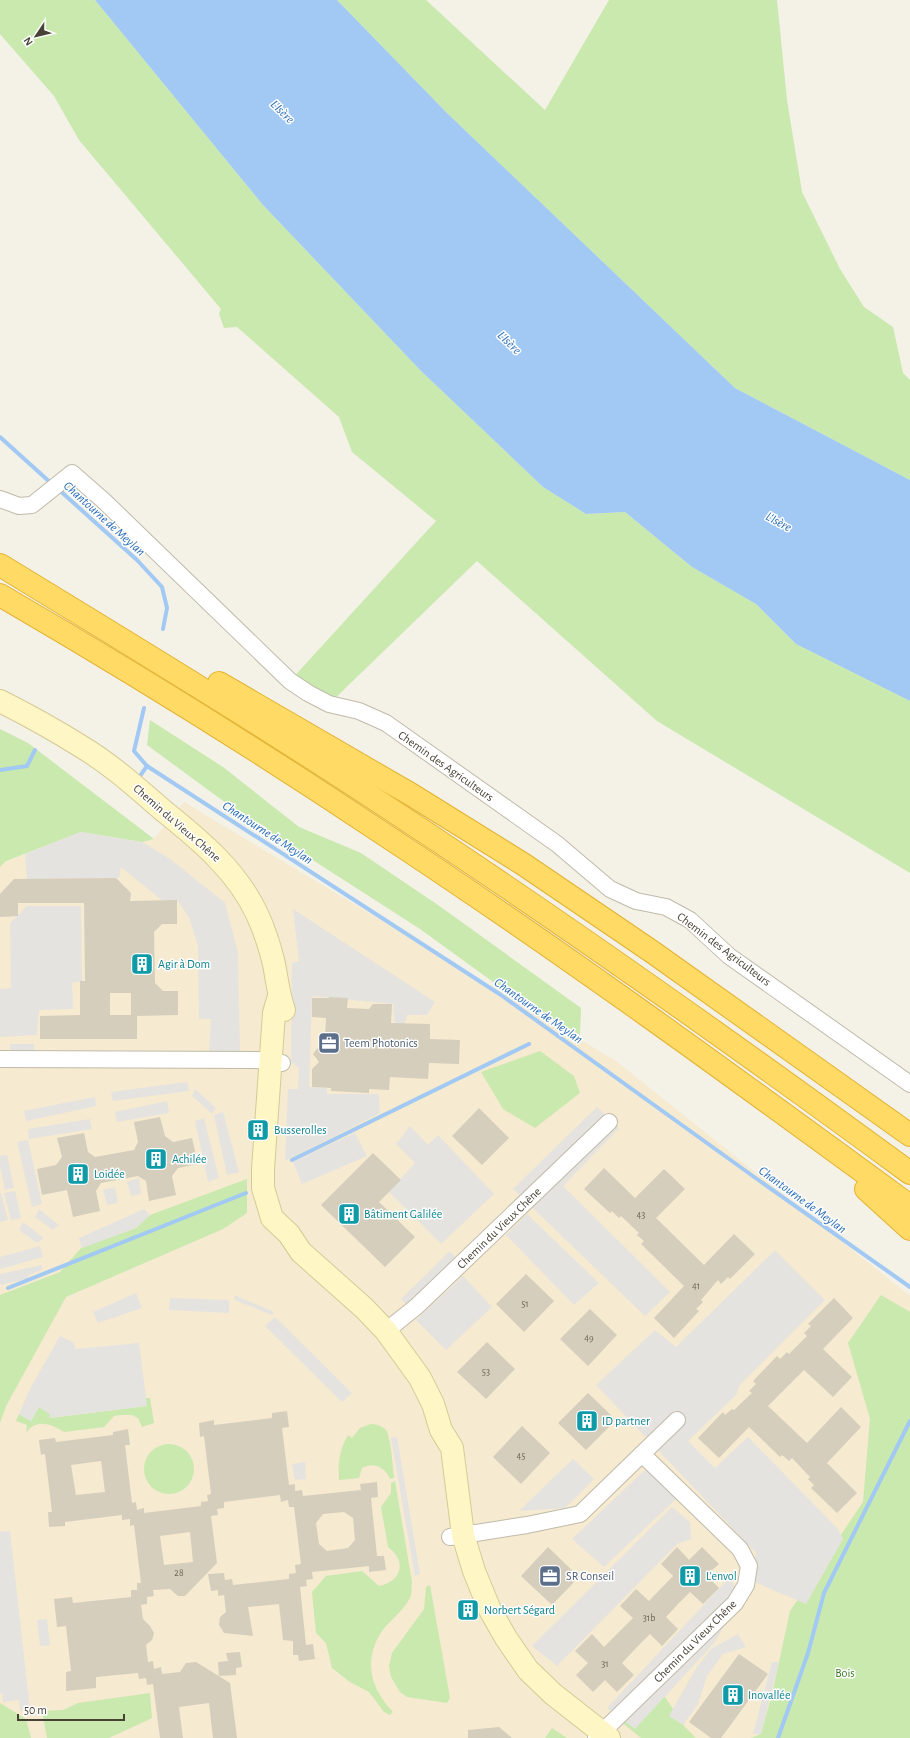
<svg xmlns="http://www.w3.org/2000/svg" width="910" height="1738" font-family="'Alegreya Sans',sans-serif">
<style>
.commercial{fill:#f6ead1}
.green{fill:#c9e9ae}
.parking{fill:#e5e3df}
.water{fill:#a1c9f3}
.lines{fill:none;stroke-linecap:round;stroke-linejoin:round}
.stream{stroke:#a1c9f3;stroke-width:4}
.building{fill:#d6cebc;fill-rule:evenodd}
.street-casing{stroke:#c0baa9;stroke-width:18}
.secondary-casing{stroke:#d5ca95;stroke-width:24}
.highway-casing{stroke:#e2b232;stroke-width:24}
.street{stroke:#fff;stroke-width:16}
.secondary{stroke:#fff6c5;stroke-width:22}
.highway{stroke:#ffdb66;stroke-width:22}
.labels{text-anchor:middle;stroke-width:3;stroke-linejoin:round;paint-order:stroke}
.number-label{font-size:10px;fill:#6b6557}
.street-label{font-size:12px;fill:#474235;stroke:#fff}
.culture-label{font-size:12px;fill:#0d838f;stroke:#fff;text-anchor:start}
.service-label{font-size:12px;fill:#4e5e75;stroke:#fff;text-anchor:start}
.park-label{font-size:12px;fill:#3e7b26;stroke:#fff}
.water-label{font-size:13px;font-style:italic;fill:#2b6eb7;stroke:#fff}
</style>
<rect width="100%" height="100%" fill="#f4f1e7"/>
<!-- commercial -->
<polygon class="commercial" points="184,802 616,1061 910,1296 910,1738 0,1738 0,867 6,861 81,832 142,842 154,839"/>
<!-- green -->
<g class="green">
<polygon points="0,0 95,0 263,205 421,371 543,487 586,514 625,512 692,567 756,604 796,644 910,701 910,873 657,721 477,561 329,704 290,681 436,521 352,452 339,417 237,327 224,328 219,314 221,309 79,140 54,96 0,34"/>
<polygon points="337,0 426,0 545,110 609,0 777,0 787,100 802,192 840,269 864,307 893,327 903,373 910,380 910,480 735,388 447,113"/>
<polygon points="150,720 223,767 299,827 361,853 438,905 581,1008 580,1035 500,987 420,929 241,814 147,745"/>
<polygon points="0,729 28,743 154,839 142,842 81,832 6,861 0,867"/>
<polygon points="540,1051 574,1076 580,1093 535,1128 503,1109 481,1072"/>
<polygon points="247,1179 247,1213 223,1229 66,1297 6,1406 0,1423 0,1295 60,1272 81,1248 136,1228 150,1215"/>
<polygon points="881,1295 910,1312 910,1738 751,1738 761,1734 773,1690 790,1611 863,1502 870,1419 848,1343"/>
<path d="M146 1398H150L154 1423 142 1427 138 1418 132 1415H120L114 1416 104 1427 64 1432C52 1424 36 1418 26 1433L27 1425 16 1421 19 1414 31 1421 39 1407 50 1414V1418L146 1406Z"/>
<path d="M371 1424C376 1424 382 1426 386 1430 391 1437 393 1468 394 1478L390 1479C386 1468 374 1461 362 1468L359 1478 339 1480C338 1462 339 1451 348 1435L352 1438 360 1428Z"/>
<circle cx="169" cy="1469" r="25"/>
<path d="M395 1481 412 1582C411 1586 412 1591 411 1595 407 1608 390 1620 382 1631 363 1660 370 1688 393 1712L390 1715 384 1712 369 1692 350 1682 332 1668 326 1643 316 1633 312 1592 326 1576 362 1571 379 1586C402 1581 407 1561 388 1547L381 1507 391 1493V1483Z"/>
<polygon points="430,1585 450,1698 447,1703 407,1697 400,1692 391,1677 389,1666 392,1653 424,1609 426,1587"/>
<polygon points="655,1682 685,1727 696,1738 641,1738 619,1720"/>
<polygon points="150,1693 152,1718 109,1738 47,1738 42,1711 63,1710 78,1703"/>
<polygon points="0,1703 26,1719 31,1738 0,1738"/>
<polygon points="552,1728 567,1738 545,1738"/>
</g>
<!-- parking -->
<g class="parking">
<polygon points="81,832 142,842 170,859 225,903 238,953 240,1052 209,1052 211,1019 199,1019 198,946 189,917 177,900 163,901 121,867 119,878 27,879 25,854"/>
<polygon points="27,906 81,906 82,981 72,983 73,1009 39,1010 37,1035 0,1037 0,989 11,988 10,923"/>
<polygon points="293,909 435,1002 427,1015 407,1015 404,1026 395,1026 393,1004 312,996 309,1087 327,1088 327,1094 379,1094 380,1113 285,1161 288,1089 298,1089 299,1068 291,1062 292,963 299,961"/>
<rect x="10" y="1044" width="24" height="10"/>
<polygon points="187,1082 189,1091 113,1101 111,1092"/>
<polygon points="195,1089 216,1108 212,1114 192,1096"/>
<polygon points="95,1097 96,1106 26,1121 24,1111"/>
<polygon points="167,1101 169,1113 117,1122 115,1112"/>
<polygon points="597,1107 619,1128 563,1186 670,1292 645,1316 513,1189"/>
<polygon points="223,1112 239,1172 227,1175 214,1115"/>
<polygon points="204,1118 219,1178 208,1182 195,1121"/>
<polygon points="90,1119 92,1129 29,1139 28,1129"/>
<polygon points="410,1126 428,1145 438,1135 494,1194 441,1244 389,1192 415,1163 396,1144"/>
<polygon points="355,1133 367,1156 302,1184 293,1162"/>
<polygon points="28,1140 42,1204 32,1207 17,1142"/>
<polygon points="7,1155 14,1188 5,1190 0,1166 0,1156"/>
<polygon points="139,1178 141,1194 131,1196 127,1182"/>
<polygon points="115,1187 118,1203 107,1205 103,1190"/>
<polygon points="15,1191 21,1218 11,1220 4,1193"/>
<polygon points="0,1193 1,1193 8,1220 0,1222"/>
<polygon points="39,1209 59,1225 53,1230 35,1217"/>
<polygon points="144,1209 150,1215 136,1228 82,1248 79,1238"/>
<polygon points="527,1214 599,1283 574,1305 506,1235"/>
<polygon points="23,1222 44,1238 37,1243 19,1230"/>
<polygon points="40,1246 43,1257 0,1269 0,1257"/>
<polygon points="775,1250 825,1300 739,1386 737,1394 688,1441 715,1468 748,1437 838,1529 843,1539 806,1604 750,1580 756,1553 596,1385 655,1330 676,1347"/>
<polygon points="450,1251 457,1259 409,1307 401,1299"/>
<polygon points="42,1265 42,1270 28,1275 28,1279 0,1285 0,1274"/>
<polygon points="463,1276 492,1307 446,1350 416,1320"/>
<polygon points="136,1293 142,1308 98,1323 93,1312"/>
<polygon points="234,1295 274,1312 272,1315 235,1300"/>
<polygon points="170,1298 229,1300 229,1313 169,1310"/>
<polygon points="275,1317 352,1393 342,1402 265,1326"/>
<polygon points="60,1336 73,1342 76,1349 139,1343 147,1406 49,1418 50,1414 39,1407 31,1421 19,1414 31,1387"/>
<polygon points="397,1437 420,1574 415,1576 391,1438"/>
<polygon points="573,1459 594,1479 565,1508 519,1511"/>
<polygon points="305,1462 306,1479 295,1480 292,1464"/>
<polygon points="646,1469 677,1498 604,1567 572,1539"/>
<polygon points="672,1507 690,1522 691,1539 677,1544 557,1666 532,1646"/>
<polygon points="10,1531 30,1710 20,1711 19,1700 3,1702 2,1693 0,1693 0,1532"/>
<polygon points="729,1578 740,1594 716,1641 635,1729 607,1708"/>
<polygon points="47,1619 50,1645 40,1646 37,1620"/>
<polygon points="738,1634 746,1647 723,1654 707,1676 698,1704 683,1725 669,1716 695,1670 711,1649"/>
<polygon points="772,1662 779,1662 761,1734 753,1734"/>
</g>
<!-- water -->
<polygon class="water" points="95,0 337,0 447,113 735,388 910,480 910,701 796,644 756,604 692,567 625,512 586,514 543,487 421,371 263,205"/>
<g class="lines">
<!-- stream -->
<g class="stream">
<polyline points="0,437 52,484"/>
<polyline points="57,488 137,560 162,587 167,608 163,629"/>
<polyline points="144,708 134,751 147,766 501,995 757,1179 910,1287"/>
<polyline points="0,770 27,766 35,750"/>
<polyline points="140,776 147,766"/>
<polyline points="292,1160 529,1044"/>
<polyline points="8,1288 246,1193"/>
<polyline points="778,1738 808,1653 824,1593 910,1421"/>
</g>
</g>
<!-- building -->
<g class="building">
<path d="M116 878 131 893 130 901 177 900V924H162L154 932 155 983 163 991H178V1015L137 1016V1039H40V1016L80 1015V981H85L84 903H18V916L0 917V894L14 879ZM110 993H131V1015H110Z"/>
<polygon points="329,997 348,998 347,1008 369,1009 373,1004 392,1004 391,1023 430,1024 430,1039 460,1040 459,1064 429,1063 428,1079 390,1077 389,1090 369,1089 369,1093 331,1091 331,1088 312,1087 312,1069 319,1062 313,1054 325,1039 326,1018 312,1017 312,998 329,998"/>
<polygon points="479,1108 509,1138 482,1165 452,1136"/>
<polygon points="160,1117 165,1136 173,1142 192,1138 198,1164 178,1168 172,1176 176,1195 149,1201 146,1181 138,1176 101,1183 96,1191 100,1211 73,1217 67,1190 42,1195 37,1169 56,1165 62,1157 57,1138 84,1133 88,1152 95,1157 134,1150 138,1142 134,1122"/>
<polygon points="373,1153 401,1180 379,1202 415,1237 385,1267 321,1205"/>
<polygon points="604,1168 635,1198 664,1169 685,1189 656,1218 704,1265 734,1234 755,1254 730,1279 728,1277 721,1284 718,1280 701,1300 703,1302 696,1309 699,1311 674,1338 654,1318 684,1286 641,1244 644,1241 637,1235 639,1233 621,1216 619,1218 612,1211 610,1213 584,1189"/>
<polygon points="526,1274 554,1301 524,1332 496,1304"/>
<polygon points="834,1298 853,1318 823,1349 852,1377 833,1397 804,1370 768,1406 807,1443 841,1407 861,1427 827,1463 857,1493 837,1513 811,1488 814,1485 808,1479 810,1477 792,1458 789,1461 782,1455 780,1457 749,1427 719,1458 698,1438 723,1412 725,1415 732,1409 734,1410 752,1393 749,1391 756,1384 753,1381 777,1356 780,1359 787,1352 789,1354 807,1336 804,1333 811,1326 808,1324"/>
<polygon points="590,1309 617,1335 588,1366 560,1339"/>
<polygon points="487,1342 515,1369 486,1399 457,1372"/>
<polygon points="588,1393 616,1420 586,1450 558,1423"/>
<path d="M287 1411 289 1427 282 1428 289 1485 295 1484V1491L302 1490 303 1496 361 1490 360 1484 377 1482 378 1497 371 1498 377 1556H384L386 1570 369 1572V1566L312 1572 313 1579 306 1580 307 1586 300 1587 306 1645 313 1644 315 1659 299 1661 298 1655H293V1641L283 1640 279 1604 248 1607 253 1636 224 1633 219 1625 220 1617 226 1612 224 1595 218 1596V1590L211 1591 208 1574 224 1573 225 1580 232 1579 233 1585 289 1579V1574L296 1573 295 1565 301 1564 294 1507H289L288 1500 281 1502 280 1495 224 1502V1508L217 1509 218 1515 211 1516 217 1563 185 1596H178L170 1589 153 1590 154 1596 147 1597V1604L141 1605 143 1619 150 1626 154 1633 152 1640 146 1645 148 1662 153 1661 154 1669 161 1667 162 1674 180 1672 186 1663 196 1662 230 1683 237 1738H213L209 1703 179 1707 183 1738H160L153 1684 147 1685 146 1678 139 1679 138 1673 96 1677V1688L66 1691V1672L71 1671 66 1626 57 1627 54 1599 72 1597 73 1603 131 1597V1590H137V1583H141L134 1525 130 1526V1519L122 1520V1515L65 1522V1526L49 1527 48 1512H52L45 1454 41 1455 39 1440 55 1438 56 1442 113 1435V1432L128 1429 130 1445H125L132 1503 136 1502 137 1510 144 1508V1513L201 1506V1502L208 1501 207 1495 211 1494 204 1436 200 1437 199 1423 214 1420V1425L272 1418V1413ZM101 1461 105 1492 76 1495 71 1465ZM344 1512 353 1518 355 1540 348 1548 327 1551 319 1544 316 1523 323 1514ZM190 1532 193 1562 164 1565 160 1536Z"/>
<polygon points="522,1426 550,1453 521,1484 493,1457"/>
<polygon points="548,1547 579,1577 552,1605 521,1576"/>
<polygon points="677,1547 689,1560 702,1547 719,1564 706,1575 719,1588 703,1604 690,1592 678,1604 666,1617 678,1629 662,1646 650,1634 638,1646 622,1663 634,1675 617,1692 605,1680 593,1692 576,1675 588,1663 575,1651 592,1634 604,1647 633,1618 620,1606 636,1589 649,1601 673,1576 661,1564"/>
<polygon points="240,1652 242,1667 236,1668 236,1675 219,1676 218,1662 228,1661 226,1653"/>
<polygon points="739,1654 768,1674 721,1738 711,1738 689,1722"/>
<polygon points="499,1727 512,1738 468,1738 468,1730"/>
</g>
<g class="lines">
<!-- street casing -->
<g class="street-casing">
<g id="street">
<polyline points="0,499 19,506 32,505 72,473 104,501 290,681 308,693 329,704 359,711 386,723 557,844 610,889 636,901 666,907 690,920 729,956 910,1084"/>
<polyline points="0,1059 257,1060 282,1063"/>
<polyline points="386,1331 417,1306 609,1122"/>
<polyline points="450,1537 527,1525 580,1514 677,1420"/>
<polyline points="596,1738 735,1603 746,1585 749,1566 740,1549 642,1454"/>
</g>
</g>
<!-- secondary casing -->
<g class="secondary-casing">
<g id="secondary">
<path d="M0 701C28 715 55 730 82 747 112 765 138 789 165 812 201 841 237 871 257 914 264 929 269 944 273 960 277 977 278 994 284 1010"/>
<polyline points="279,996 274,1013 263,1169 263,1188 272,1218 289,1234 301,1252 364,1308 386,1331 420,1378 433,1404 441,1430 452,1448 463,1535 474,1571 490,1610 506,1638 528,1670 553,1694 609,1738"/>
</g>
</g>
<!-- highway casing -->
<g class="highway-casing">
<g id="highway">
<path d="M0 565C133 646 266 727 396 813 571 928 741 1049 910 1173"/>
<path d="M0 595C129 670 255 748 379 831 560 950 735 1078 910 1206"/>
<polyline points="219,683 412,795 523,864 651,951 910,1135"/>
<polyline points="866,1189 910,1229"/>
</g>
</g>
<!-- street -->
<use href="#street" class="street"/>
<!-- secondary -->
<use href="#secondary" class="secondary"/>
<!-- highway -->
<use href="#highway" class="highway"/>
</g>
<!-- icons -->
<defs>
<g id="building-square" transform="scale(1.15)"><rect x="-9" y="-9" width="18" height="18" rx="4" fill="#0f9aa8" stroke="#fff"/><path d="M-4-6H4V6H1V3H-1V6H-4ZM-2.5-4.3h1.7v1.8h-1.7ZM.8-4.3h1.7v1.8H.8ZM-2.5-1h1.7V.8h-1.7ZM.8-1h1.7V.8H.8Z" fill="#fff"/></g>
<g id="office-square" transform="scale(1.15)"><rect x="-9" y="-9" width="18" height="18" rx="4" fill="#5c6f8a" stroke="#fff"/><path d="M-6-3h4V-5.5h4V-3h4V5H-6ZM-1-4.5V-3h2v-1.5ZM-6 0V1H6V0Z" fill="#fff"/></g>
</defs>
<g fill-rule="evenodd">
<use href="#building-square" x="142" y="964"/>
<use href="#office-square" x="329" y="1043"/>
<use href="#building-square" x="258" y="1130"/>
<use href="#building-square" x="156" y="1159"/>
<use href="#building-square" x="78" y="1174"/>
<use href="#building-square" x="349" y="1214"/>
<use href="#building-square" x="587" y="1421"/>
<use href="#office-square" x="550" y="1576"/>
<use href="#building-square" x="690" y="1576"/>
<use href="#building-square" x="468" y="1610"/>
<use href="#building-square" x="733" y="1695"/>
</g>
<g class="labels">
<!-- number labels -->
<g class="number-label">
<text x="641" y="1218">43</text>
<text x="696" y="1289">41</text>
<text x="525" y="1307">51</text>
<text x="589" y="1341">49</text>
<text x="486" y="1375">53</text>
<text x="521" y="1459">45</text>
<text x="179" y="1576">28</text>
<text x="649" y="1621">31b</text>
<text x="605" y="1667">31</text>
</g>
<!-- street labels -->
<g class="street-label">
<text transform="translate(446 766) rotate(35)" y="4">Chemin des Agriculteurs</text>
<text transform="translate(177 823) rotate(41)" y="4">Chemin du Vieux Chêne</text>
<text transform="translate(724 949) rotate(37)" y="4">Chemin des Agriculteurs</text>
<text transform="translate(499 1228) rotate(-44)" y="4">Chemin du Vieux Chêne</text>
<text transform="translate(695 1641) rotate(-45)" y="4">Chemin du Vieux Chêne</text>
</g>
<!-- culture labels -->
<g class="culture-label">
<text x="158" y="968">Agir à Dom</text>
<text x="274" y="1134">Busserolles</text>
<text x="172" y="1163">Achilée</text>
<text x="94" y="1178">Loidée</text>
<text x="364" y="1218">Bâtiment Galilée</text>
<text x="602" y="1425">ID partner</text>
<text x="706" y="1580">L'envol</text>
<text x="484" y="1614">Norbert Ségard</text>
<text x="748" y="1699">Inovallée</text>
</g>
<!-- service labels -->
<g class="service-label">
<text x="344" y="1047">Teem Photonics</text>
<text x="566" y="1580">SR Conseil</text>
</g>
<!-- park labels -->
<g class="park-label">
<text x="845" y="1677">Bois</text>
</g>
<!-- water labels -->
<g class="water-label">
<text transform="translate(283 111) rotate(45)" y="5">L'Isère</text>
<text transform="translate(510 342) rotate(45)" y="5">L'Isère</text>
<text transform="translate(105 518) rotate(42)" y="5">Chantourne de Meylan</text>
<text transform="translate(779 521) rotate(29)" y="5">L'Isère</text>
<text transform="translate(268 832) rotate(33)" y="5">Chantourne de Meylan</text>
<text transform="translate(539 1010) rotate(35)" y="5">Chantourne de Meylan</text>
<text transform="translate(803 1199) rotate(36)" y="5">Chantourne de Meylan</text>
</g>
</g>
<!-- north arrow -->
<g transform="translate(36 36) rotate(235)" stroke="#ffffff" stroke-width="3" paint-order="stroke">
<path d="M0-3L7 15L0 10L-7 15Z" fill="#474235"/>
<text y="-6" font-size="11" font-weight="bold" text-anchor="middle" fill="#474235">N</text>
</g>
<!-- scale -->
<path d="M18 1714v6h106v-6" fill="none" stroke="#474235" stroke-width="2"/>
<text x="24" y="1714" font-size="12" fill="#474235" stroke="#ffffff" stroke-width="3" paint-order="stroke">50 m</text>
</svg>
